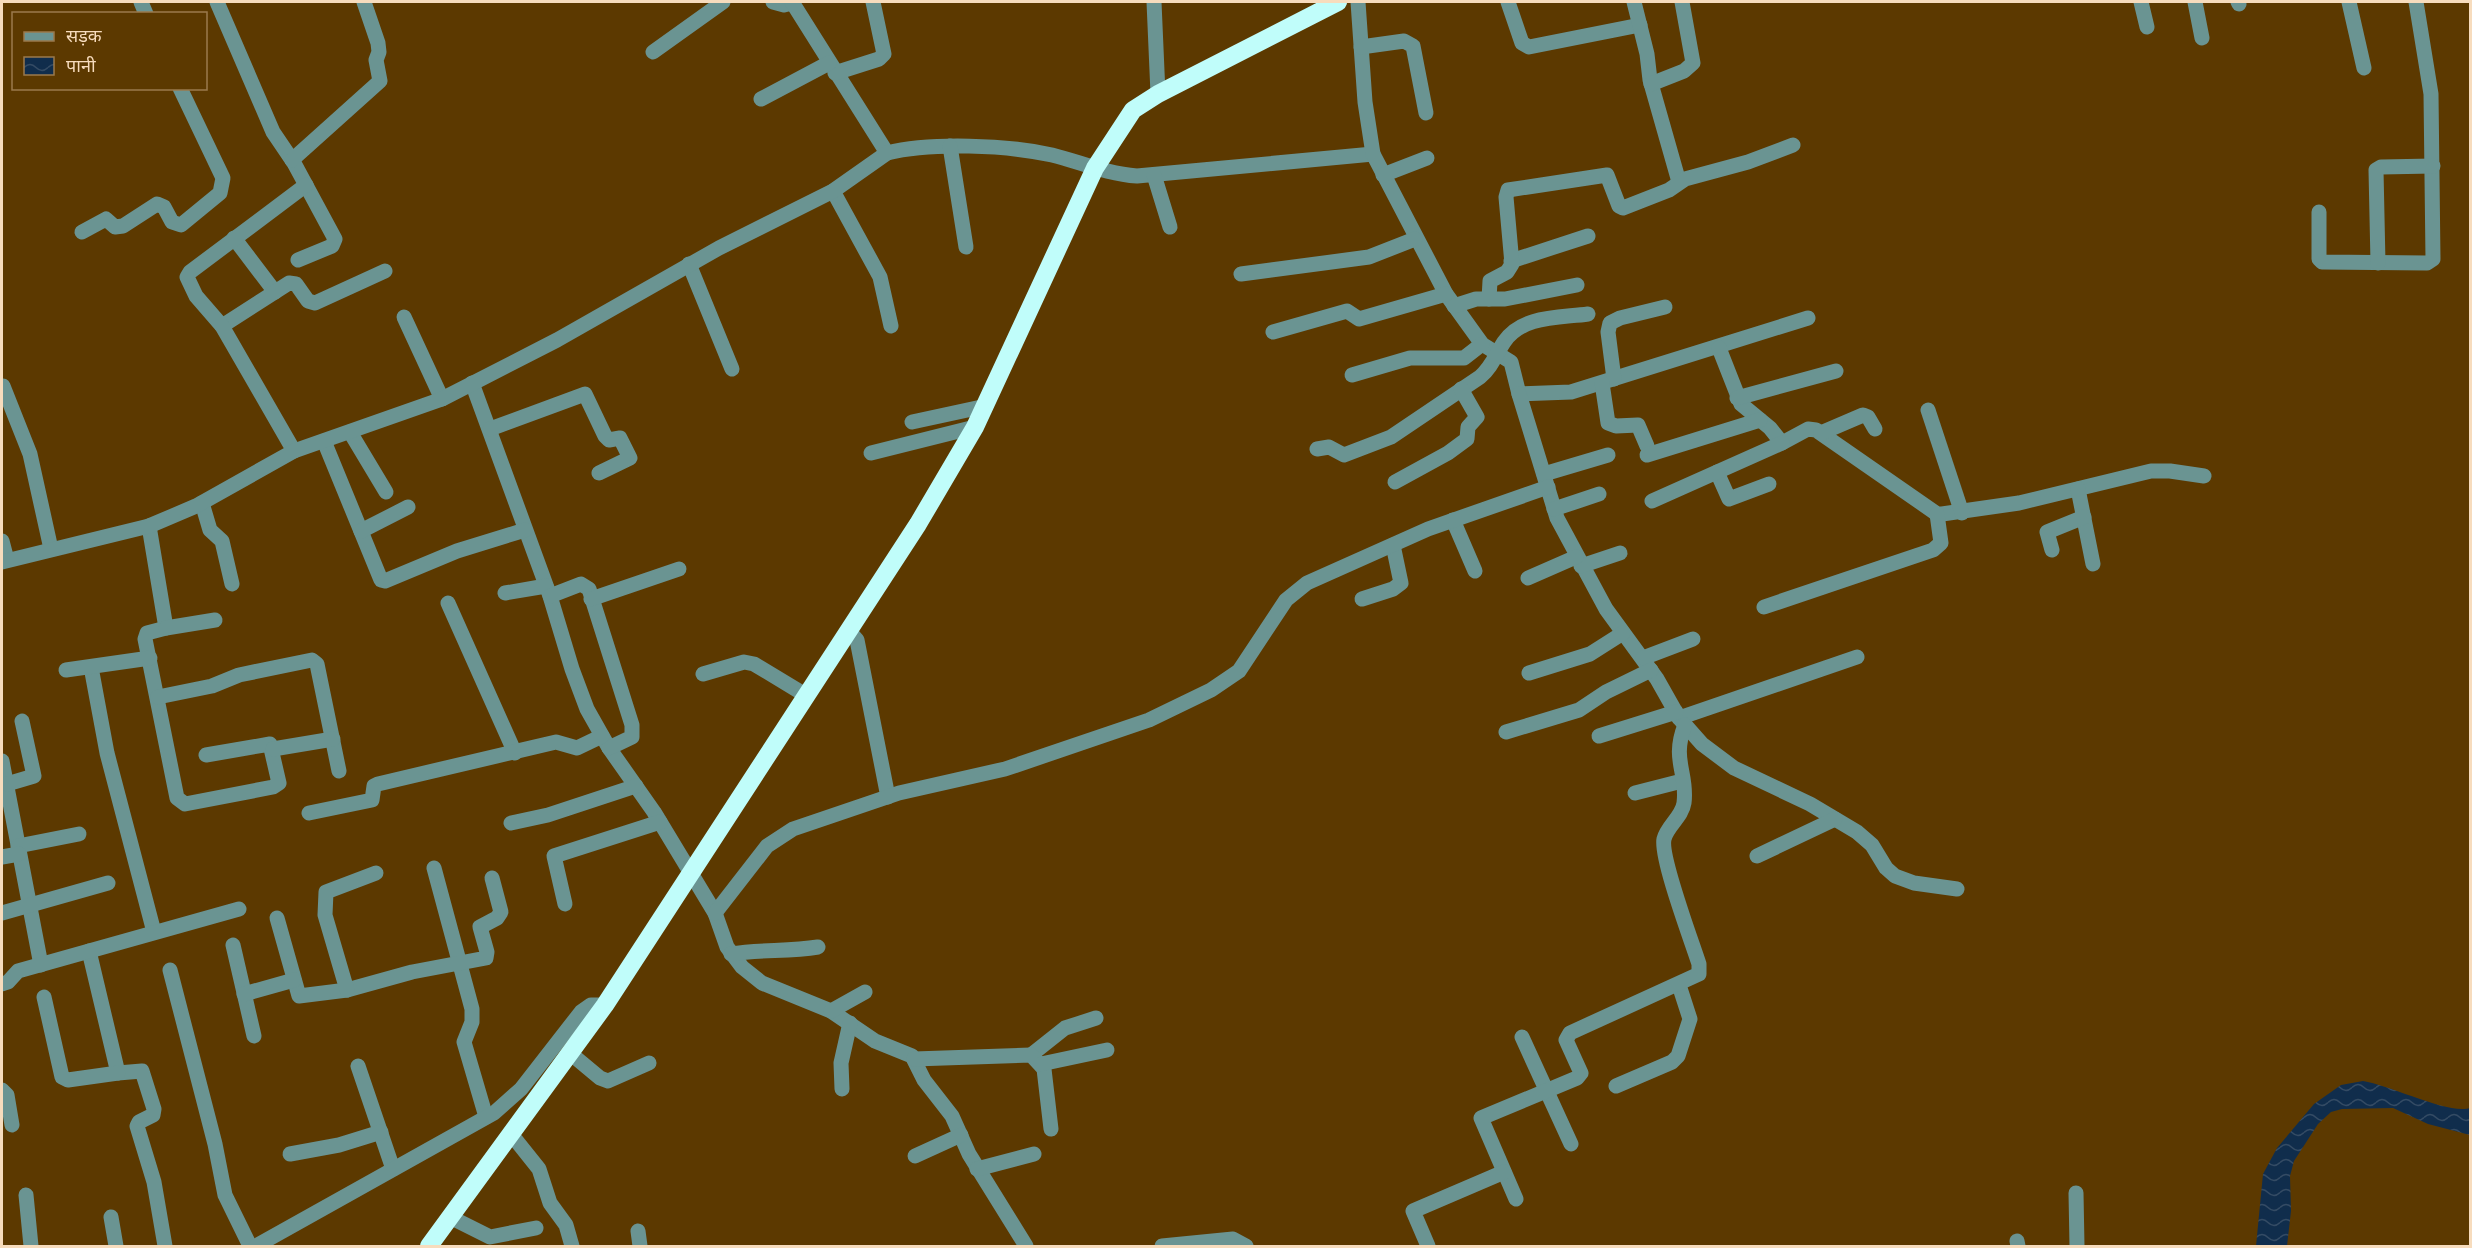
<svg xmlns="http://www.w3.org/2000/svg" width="2472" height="1248" font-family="'Public Sans','Noto Sans Devanagari',sans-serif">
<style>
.water{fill:url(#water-waves)}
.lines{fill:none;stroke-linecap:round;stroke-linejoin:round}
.minor{stroke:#6a9492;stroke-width:15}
.highway{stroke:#c0fdfa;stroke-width:18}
</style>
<defs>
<pattern id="water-waves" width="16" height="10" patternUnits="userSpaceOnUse" patternTransform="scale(1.5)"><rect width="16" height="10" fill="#102d4c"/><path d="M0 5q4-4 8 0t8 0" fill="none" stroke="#344b64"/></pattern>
</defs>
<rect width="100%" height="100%" fill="#5c3900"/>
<!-- water -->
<path class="water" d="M2363 1081C2390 1085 2449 1115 2470 1108V1135L2428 1124 2393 1108 2342 1109 2331 1112 2318 1124 2294 1161 2290 1176 2291 1211 2287 1246H2256L2263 1174 2277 1148 2314 1104 2341 1085Z"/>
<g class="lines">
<!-- minor -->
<g class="minor">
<polyline points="141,2 146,14"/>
<polyline points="217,2 273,132 294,163 335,239 332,246 298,260"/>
<polyline points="773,2 784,5 792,3"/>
<path d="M792 2 887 153C931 142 1007 145 1052 155 1080 162 1107 174 1137 176L1373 154"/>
<polyline points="1154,2 1158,94"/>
<polyline points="1358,2 1365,102 1373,154 1446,294 1482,344 1511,362 1519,394 1571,392 1808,318"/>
<polyline points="1508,2 1522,43 1529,47 1640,25"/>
<polyline points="1634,2 1647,54 1650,80 1679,182"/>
<polyline points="2141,2 2147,27"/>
<polyline points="2195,2 2202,38"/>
<polyline points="2238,2 2239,4"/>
<polyline points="2349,2 2364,68"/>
<polyline points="1361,47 1404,41 1413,46 1426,113"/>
<polyline points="653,52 723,2"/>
<polyline points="835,73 879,59 884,54 873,2"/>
<polyline points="1651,84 1684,71 1693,63 1682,2"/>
<polyline points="761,99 829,63"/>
<polyline points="950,146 966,247"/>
<polyline points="292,160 380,81 376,60 379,52 378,43 364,2"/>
<polyline points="1154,175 1170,227"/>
<polyline points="1383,175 1427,158"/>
<polyline points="833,191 880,277 891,326"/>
<polyline points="2319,212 2319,259 2322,262 2427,263 2433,259 2431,94 2416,2"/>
<polyline points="82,232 106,219 115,227 123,226 157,204 164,207 172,222 181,225 220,193 223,178 180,88"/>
<polyline points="234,238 275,292"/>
<polyline points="1511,261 1588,236"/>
<polyline points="2378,263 2376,170 2381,167 2433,166"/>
<polyline points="689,264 732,369"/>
<polyline points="1241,274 1369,257 1415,239"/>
<polyline points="1489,299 1490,281 1507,272 1512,264 1506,197 1508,190 1607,175 1619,206 1623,208 1669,190 1685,179 1748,162 1793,145"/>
<polyline points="1454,306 1476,299 1505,299 1577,285"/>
<polyline points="404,317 442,399"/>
<polyline points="222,326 289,283 296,284 308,301 315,303 385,271"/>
<polyline points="1273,332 1347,311 1359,319 1446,294"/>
<polyline points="1719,348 1741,404 1770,428 1782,443 1808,429 1816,430 1937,514 1942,514 2019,503 2151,471 2170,471 2204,476"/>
<polyline points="1352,375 1410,358 1464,358 1482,344"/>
<polyline points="1614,379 1608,332 1610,323 1620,318 1665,307"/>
<polyline points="472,383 550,596 572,669 587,709 609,748 654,812 715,913 727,947 742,967 762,983 831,1011 875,1041 912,1056 924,1080 952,1116 969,1154 1026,1246"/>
<polyline points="1602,383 1608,423 1616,426 1638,425 1647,446"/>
<polyline points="3,386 30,454 51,549"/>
<polyline points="1519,394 1557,518 1606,609 1657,679 1679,718 1702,744 1734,768 1810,804 1857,832 1872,845 1886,868 1895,876 1914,883 1957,889"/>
<polyline points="1737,398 1836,371"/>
<polyline points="1928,410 1962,513"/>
<polyline points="912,422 986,406"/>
<polyline points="490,429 585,394 605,436 609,440 620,438 630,458 599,473"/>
<polyline points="350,432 386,492"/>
<polyline points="1821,433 1863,415 1868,417 1875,429"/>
<polyline points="324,441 381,580 385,581 457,551 525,530"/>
<path d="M1317 449 1329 447 1344 455 1391 437 1480 377C1492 367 1496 354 1504 342 1522 315 1560 318 1588 314"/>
<polyline points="294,451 222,326 196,296 187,277 190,272 306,185"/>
<polyline points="871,453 975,427"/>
<polyline points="1647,455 1760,420"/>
<polyline points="1717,472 1729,499 1769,484"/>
<polyline points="1544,474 1608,455"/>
<polyline points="1395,482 1448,453 1467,439 1468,427 1477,417 1461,389"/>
<polyline points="2078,489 2093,564"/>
<polyline points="1652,501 1782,443"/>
<polyline points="202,503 210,530 222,541 232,584"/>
<polyline points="1554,509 1599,494"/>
<polyline points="1453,520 1475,571"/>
<polyline points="149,526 166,628 147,633 145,639 177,798 185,804 273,787 279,783 270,744 206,755"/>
<polyline points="361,531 408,507"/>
<polyline points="2,541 7,560"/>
<polyline points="2052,550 2047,532 2084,517"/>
<polyline points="2,562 149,526 196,506 294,451 442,399 557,340 719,248 833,191 887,153"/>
<polyline points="1581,566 1620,553"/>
<polyline points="1528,578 1576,557"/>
<polyline points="505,593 546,586"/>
<polyline points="550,596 581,584 589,589 632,725 632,737 609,748"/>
<polyline points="591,599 679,569"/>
<polyline points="1362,599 1393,589 1401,583 1393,545"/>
<polyline points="448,603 515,753"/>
<polyline points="1764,607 1933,550 1941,543 1937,514"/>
<polyline points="166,628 215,620"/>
<polyline points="849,631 857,640 888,797"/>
<polyline points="1643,658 1693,639"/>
<polyline points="91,667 107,753 154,932"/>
<polyline points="66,670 150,658"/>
<polyline points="1529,673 1590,654 1623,633"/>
<polyline points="703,674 744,662 754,664 807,696"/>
<polyline points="158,697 212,686 239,675 312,660 317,664 339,771"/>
<polyline points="1679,718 1857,657"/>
<polyline points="1506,732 1579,710 1606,692 1651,670"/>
<polyline points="1599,736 1676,712"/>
<polyline points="273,749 333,739"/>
<polyline points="2,761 41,965"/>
<polyline points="7,784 34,776 22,721"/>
<polyline points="1635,793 1682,781"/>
<polyline points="309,813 372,800 374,786 378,784 556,742 577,748 602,736"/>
<polyline points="511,823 548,815 636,786"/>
<polyline points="18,846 79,834"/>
<polyline points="1757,856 1835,819"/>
<polyline points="2,857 19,854"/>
<polyline points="434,868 472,1009 472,1022 464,1042 486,1117"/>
<polyline points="565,904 554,856 660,822"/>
<polyline points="2,913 108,883"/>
<polyline points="715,913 767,846 793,829 899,793 1005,769 1149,720 1211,690 1239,671 1286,600 1307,583 1428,529 1548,487"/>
<polyline points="277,918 299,996 347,990 412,972 486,958 487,952 480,927 497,918 501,912 492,878"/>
<polyline points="233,945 254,1036"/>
<polyline points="89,951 118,1073 142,1071 154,1109 153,1115 139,1122 137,1126 154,1182 165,1246"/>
<path d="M731 954C761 949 788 952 818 947"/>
<polyline points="170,970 215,1144 225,1195 250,1246"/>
<polyline points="2,984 8,982 18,971 239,909"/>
<polyline points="347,990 325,915 326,892 376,873"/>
<polyline points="244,994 294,980"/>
<polyline points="44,997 62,1077 68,1080 118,1073"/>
<polyline points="831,1011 865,992"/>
<polyline points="1522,1037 1571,1144"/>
<polyline points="570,1053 600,1078 608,1081 649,1063"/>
<polyline points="1031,1055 1065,1028 1096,1018"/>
<polyline points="914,1059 1031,1055 1044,1069 1051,1129"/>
<polyline points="1041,1064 1107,1050"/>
<polyline points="358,1066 393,1169"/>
<polyline points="1616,1086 1672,1062 1678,1056 1690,1019 1679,985"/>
<polyline points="842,1089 841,1063 850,1023"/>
<polyline points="2,1090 7,1095 12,1125"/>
<polyline points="511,1134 539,1169 550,1203 566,1225 572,1246"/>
<polyline points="290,1154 339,1145 381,1132"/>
<polyline points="915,1156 961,1135"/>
<polyline points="977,1169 1034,1154"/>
<polyline points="2076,1193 2077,1246"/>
<polyline points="26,1195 31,1246"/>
<path d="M1516 1199 1481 1118 1577 1078 1581 1073 1566 1040 1570 1033 1699 974V964C1692 942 1660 857 1664 839 1667 826 1682 817 1684 803 1688 773 1671 760 1685 725"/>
<polyline points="111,1217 116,1246"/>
<polyline points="450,1217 490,1237 536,1228"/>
<polyline points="638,1231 640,1246"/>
<polyline points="2017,1241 2018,1246"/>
<polyline points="256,1246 494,1113 521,1089 581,1012 591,1005 605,1005"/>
<polyline points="1162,1246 1233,1239 1246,1246"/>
<polyline points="1428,1246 1413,1211 1504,1172"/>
</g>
<!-- highway -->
<polyline class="highway" points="429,1246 605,1005 918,524 975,427 1095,168 1133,110 1158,94 1338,2"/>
</g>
<!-- border -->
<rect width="2472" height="1248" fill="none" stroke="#f7dcbd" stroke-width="6"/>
<!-- legend -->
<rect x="12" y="12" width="195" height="78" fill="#5c3900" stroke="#9a7a4c" stroke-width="1.5"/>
<rect x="24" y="32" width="30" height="9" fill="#6a9492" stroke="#9a7a4c" stroke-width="1.5"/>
<text x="66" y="42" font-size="18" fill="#f7dcbd">सड़क</text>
<rect x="24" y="57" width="30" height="18" fill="url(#water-waves)" stroke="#9a7a4c" stroke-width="1.5"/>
<text x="66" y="72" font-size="18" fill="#f7dcbd">पानी</text>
</svg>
